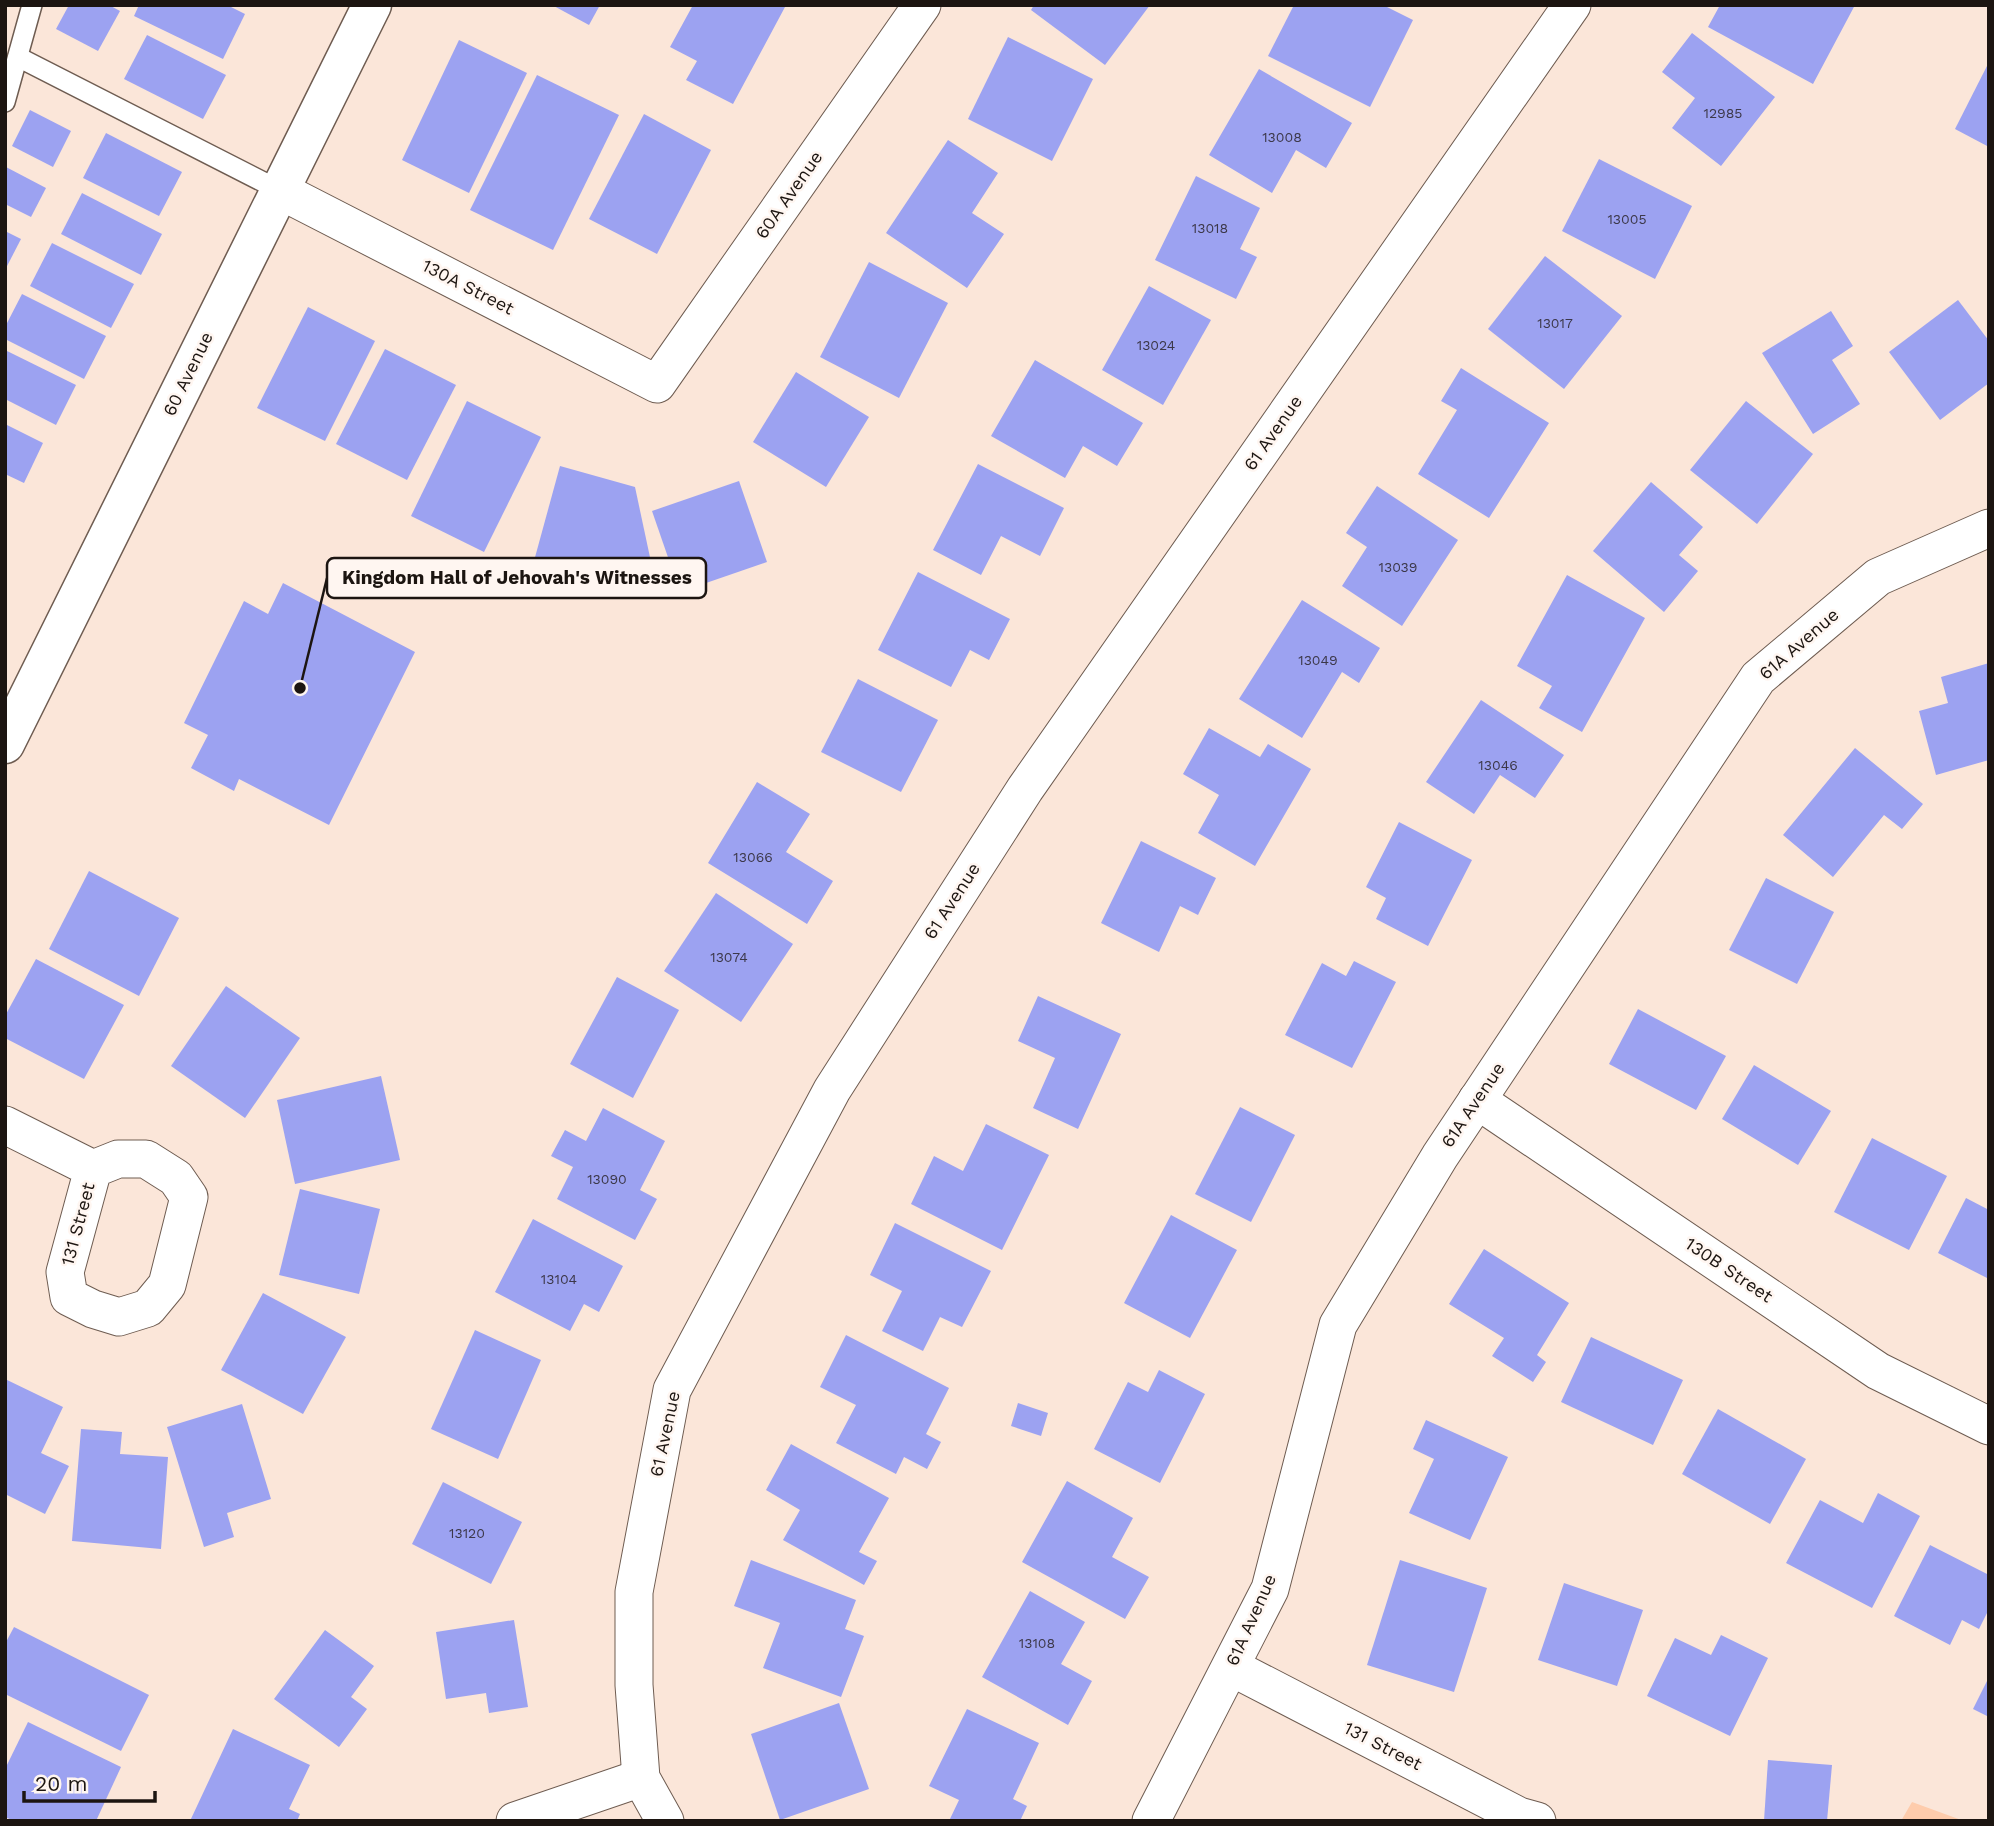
<svg xmlns="http://www.w3.org/2000/svg" width="1994" height="1826" font-family="'Work Sans',sans-serif">
<style>
.green{fill:#feccac}
.building{fill:#9ca2f1}
.lines{fill:none;stroke-linecap:round;stroke-linejoin:round}
.lane-casing{stroke:#6e5c51;stroke-width:22}
.street-casing{stroke:#6e5c51;stroke-width:39}
.secondary-casing{stroke:#6e5c51;stroke-width:41}
.lane{stroke:#fff;stroke-width:19}
.street{stroke:#fff;stroke-width:37}
.secondary{stroke:#fff;stroke-width:38}
.labels{text-anchor:middle;stroke-width:5;stroke-linejoin:round;paint-order:stroke}
.number-label{font-size:14px;fill:#3c3849}
.street-label{font-size:18px;fill:#1c1511;stroke:#fff6f1}
.leader{fill:none;stroke:#1c1511;stroke-width:2.5}
.callout-dot{fill:#1c1511;stroke:#fff6f1;stroke-width:2.5}
.callout{fill:#fff6f1;stroke:#1c1511;stroke-width:2.5}
.callout-label{font-size:19px;text-anchor:middle;font-weight:bold;fill:#1c1511}
</style>
<rect width="100%" height="100%" fill="#fbe6d9"/>
<!-- green -->
<polygon class="green" points="1912,1802 1964,1821 1901,1821"/>
<!-- building -->
<g class="building">
<polygon points="69,5 109,5 120,11 98,51 56,29"/>
<polygon points="139,5 227,5 245,14 223,59 134,16"/>
<polygon points="552,5 600,5 589,25"/>
<polygon points="693,5 781,5 785,7 733,104 686,80 697,61 670,47"/>
<polygon points="1034,5 1150,5 1105,65 1031,10"/>
<polygon points="1294,5 1383,5 1413,20 1370,107 1268,56"/>
<polygon points="1720,5 1791,6 1855,5 1813,84 1708,27"/>
<polygon points="1692,33 1775,97 1721,166 1672,128 1695,98 1662,72"/>
<polygon points="147,35 226,75 203,119 124,79"/>
<polygon points="1008,37 1093,79 1052,161 968,119"/>
<polygon points="459,40 527,73 469,193 402,160"/>
<polygon points="1989,62 1989,147 1955,129"/>
<polygon points="1259,69 1352,123 1326,168 1296,150 1272,193 1209,155"/>
<polygon points="537,75 619,115 553,250 470,210"/>
<polygon points="30,110 71,131 53,167 12,146"/>
<polygon points="644,114 711,150 657,254 589,219"/>
<polygon points="106,133 182,172 159,216 83,178"/>
<polygon points="948,140 998,173 972,213 1004,234 967,288 886,233"/>
<polygon points="1599,159 1692,206 1655,279 1562,231"/>
<polygon points="6,167 46,188 31,217 5,204"/>
<polygon points="1196,176 1260,208 1240,249 1257,257 1236,299 1155,260"/>
<polygon points="82,193 162,234 141,275 61,234"/>
<polygon points="5,231 21,239 5,270"/>
<polygon points="52,243 134,284 111,328 30,286"/>
<polygon points="1545,256 1622,316 1564,389 1488,329"/>
<polygon points="869,262 948,303 899,398 820,357"/>
<polygon points="1149,286 1211,320 1163,405 1102,370"/>
<polygon points="22,294 106,336 84,379 5,339 5,327"/>
<polygon points="1958,300 1989,341 1989,383 1940,420 1889,352"/>
<polygon points="308,307 375,341 325,441 257,408"/>
<polygon points="1831,311 1853,346 1832,360 1860,404 1813,434 1762,353"/>
<polygon points="385,349 456,385 407,480 336,444"/>
<polygon points="5,350 76,385 56,425 5,399"/>
<polygon points="1035,360 1143,423 1117,466 1083,446 1065,478 991,436"/>
<polygon points="1461,368 1549,423 1489,518 1418,474 1457,410 1441,401"/>
<polygon points="796,372 869,417 826,487 753,442"/>
<polygon points="467,401 541,437 484,552 411,516"/>
<polygon points="1746,401 1813,454 1757,524 1690,470"/>
<polygon points="5,424 43,443 24,483 5,474"/>
<polygon points="978,464 1064,508 1040,556 1001,536 981,575 933,550"/>
<polygon points="560,466 635,487 651,562 642,590 534,561"/>
<polygon points="739,481 767,562 680,592 652,511"/>
<polygon points="1651,482 1703,527 1679,555 1698,571 1664,612 1593,551"/>
<polygon points="1377,486 1458,540 1402,626 1342,586 1367,547 1346,533"/>
<polygon points="918,572 1010,619 989,660 970,650 951,687 878,650"/>
<polygon points="1567,575 1645,618 1582,732 1539,708 1552,686 1517,666"/>
<polygon points="283,583 415,652 329,825 239,779 234,791 191,768 208,735 184,723 244,601 268,614"/>
<polygon points="1302,600 1380,648 1359,683 1342,672 1302,738 1239,699"/>
<polygon points="1989,663 1989,760 1936,775 1919,711 1948,703 1941,677"/>
<polygon points="858,679 938,720 901,792 821,752"/>
<polygon points="1481,700 1564,755 1535,798 1500,775 1474,814 1426,782"/>
<polygon points="1209,728 1260,757 1268,744 1311,769 1255,866 1198,833 1219,795 1183,774"/>
<polygon points="1855,748 1923,804 1902,829 1884,815 1833,877 1783,835"/>
<polygon points="757,782 810,814 786,852 833,881 807,924 708,863"/>
<polygon points="1399,822 1472,860 1428,946 1376,919 1386,898 1366,887"/>
<polygon points="1141,841 1216,878 1198,915 1180,906 1159,952 1101,923"/>
<polygon points="89,871 179,918 139,996 49,949"/>
<polygon points="1766,878 1834,912 1797,984 1729,950"/>
<polygon points="716,893 793,944 741,1022 664,971"/>
<polygon points="36,959 124,1005 84,1079 5,1038 5,1016"/>
<polygon points="1354,961 1396,982 1352,1068 1285,1035 1322,963 1346,976"/>
<polygon points="617,977 679,1010 633,1098 570,1064"/>
<polygon points="226,986 300,1038 245,1118 171,1066"/>
<polygon points="1038,996 1121,1034 1078,1129 1033,1108 1055,1058 1018,1041"/>
<polygon points="1638,1009 1726,1056 1696,1110 1609,1064"/>
<polygon points="1754,1065 1831,1111 1798,1165 1722,1119"/>
<polygon points="381,1076 400,1160 295,1184 277,1100"/>
<polygon points="1240,1107 1295,1135 1251,1222 1195,1194"/>
<polygon points="603,1108 665,1141 640,1190 657,1199 635,1240 557,1199 573,1167 551,1156 565,1130 586,1141"/>
<polygon points="986,1124 1049,1155 1002,1250 911,1204 934,1156 963,1171"/>
<polygon points="1872,1138 1947,1176 1909,1250 1834,1212"/>
<polygon points="300,1189 380,1209 359,1294 279,1275"/>
<polygon points="1966,1198 1989,1210 1989,1279 1938,1253"/>
<polygon points="1171,1215 1237,1250 1190,1338 1124,1303"/>
<polygon points="533,1219 623,1266 599,1312 584,1304 570,1331 495,1292"/>
<polygon points="895,1223 991,1271 962,1327 940,1317 923,1351 882,1331 902,1291 870,1275"/>
<polygon points="1484,1249 1569,1303 1537,1355 1546,1362 1533,1382 1492,1356 1504,1338 1449,1304"/>
<polygon points="263,1293 346,1337 303,1414 221,1370"/>
<polygon points="475,1330 541,1360 498,1459 431,1429"/>
<polygon points="846,1335 949,1388 926,1434 941,1442 927,1469 904,1457 896,1474 836,1443 856,1405 820,1387"/>
<polygon points="1591,1337 1683,1380 1653,1445 1561,1402"/>
<polygon points="1159,1370 1205,1394 1160,1483 1094,1449 1128,1382 1148,1392"/>
<polygon points="5,1379 63,1407 41,1453 69,1466 45,1514 5,1494"/>
<polygon points="1018,1403 1048,1413 1041,1436 1011,1426"/>
<polygon points="242,1404 271,1499 227,1513 234,1537 204,1547 167,1427"/>
<polygon points="1718,1409 1806,1459 1770,1524 1682,1474"/>
<polygon points="1426,1420 1508,1457 1470,1540 1409,1513 1434,1459 1413,1449"/>
<polygon points="81,1429 122,1432 120,1454 168,1457 161,1549 72,1541"/>
<polygon points="791,1444 889,1498 859,1552 877,1561 864,1585 783,1540 800,1510 766,1490"/>
<polygon points="1067,1481 1133,1518 1112,1557 1149,1577 1125,1619 1022,1562"/>
<polygon points="443,1482 522,1522 491,1584 412,1544"/>
<polygon points="1878,1493 1920,1516 1872,1608 1786,1563 1820,1500 1863,1523"/>
<polygon points="1930,1545 1989,1575 1989,1609 1979,1629 1962,1620 1950,1645 1894,1616"/>
<polygon points="751,1560 856,1600 845,1629 864,1636 841,1697 763,1668 780,1623 734,1606"/>
<polygon points="1400,1560 1487,1588 1454,1692 1367,1665"/>
<polygon points="1564,1583 1643,1610 1617,1686 1538,1660"/>
<polygon points="1030,1591 1085,1622 1061,1664 1092,1681 1068,1725 982,1677"/>
<polygon points="514,1620 528,1707 489,1713 486,1693 446,1699 436,1632"/>
<polygon points="14,1627 149,1695 121,1751 5,1694 5,1644"/>
<polygon points="325,1630 374,1666 351,1697 367,1709 339,1747 274,1699"/>
<polygon points="1721,1635 1768,1658 1730,1736 1647,1696 1675,1638 1711,1655"/>
<polygon points="1989,1677 1989,1717 1973,1709"/>
<polygon points="839,1703 869,1789 780,1820 751,1734"/>
<polygon points="967,1709 1039,1743 1013,1799 1027,1806 1020,1821 949,1821 959,1800 929,1786"/>
<polygon points="28,1722 121,1767 96,1821 14,1821 5,1817 5,1769"/>
<polygon points="233,1729 310,1765 289,1809 300,1814 297,1821 190,1821"/>
<polygon points="1768,1760 1832,1765 1827,1821 1764,1821"/>
</g>
<g class="lines">
<!-- lane casing -->
<g class="lane-casing">
<g id="lane">
<polyline points="18,57 279,190"/>
<polyline points="5,102 32,5"/>
</g>
</g>
<!-- street casing -->
<g class="street-casing">
<g id="street">
<polyline points="279,190 657,384 922,5"/>
<polyline points="1477,1100 1878,1371 1989,1426"/>
<polyline points="5,1125 93,1169 118,1159 146,1159 176,1178 189,1197 167,1285 148,1308 119,1317 93,1309 69,1297 65,1272 93,1169"/>
<polyline points="1231,1667 1519,1816 1537,1821"/>
<polyline points="515,1821 641,1778"/>
<polyline points="665,1821 641,1778 634,1685 634,1592 672,1390 832,1090 1025,789 1572,5"/>
<polyline points="1151,1821 1270,1589 1338,1325 1440,1156 1758,678 1878,577 1989,528"/>
</g>
</g>
<!-- secondary casing -->
<g class="secondary-casing">
<polyline id="secondary" points="5,744 372,5"/>
</g>
<!-- lane -->
<use href="#lane" class="lane"/>
<!-- street -->
<use href="#street" class="street"/>
<!-- secondary -->
<use href="#secondary" class="secondary"/>
</g>
<g class="labels">
<!-- number labels -->
<g class="number-label">
<text x="1723" y="118">12985</text>
<text x="1282" y="142">13008</text>
<text x="1627" y="224">13005</text>
<text x="1210" y="233">13018</text>
<text x="1555" y="328">13017</text>
<text x="1156" y="350">13024</text>
<text x="1398" y="572">13039</text>
<text x="1318" y="665">13049</text>
<text x="1498" y="770">13046</text>
<text x="753" y="862">13066</text>
<text x="729" y="962">13074</text>
<text x="607" y="1184">13090</text>
<text x="559" y="1284">13104</text>
<text x="467" y="1538">13120</text>
<text x="1037" y="1648">13108</text>
</g>
<!-- street labels -->
<g class="street-label">
<text transform="translate(789 195) rotate(-55)" y="6">60A Avenue</text>
<text transform="translate(468 287) rotate(27)" y="6">130A Street</text>
<text transform="translate(188 374) rotate(-64)" y="6">60 Avenue</text>
<text transform="translate(1273 433) rotate(-55)" y="6">61 Avenue</text>
<text transform="translate(1799 644) rotate(-41)" y="6">61A Avenue</text>
<text transform="translate(952 901) rotate(-57)" y="6">61 Avenue</text>
<text transform="translate(1473 1105) rotate(-56)" y="6">61A Avenue</text>
<text transform="translate(78 1224) rotate(-75)" y="6">131 Street</text>
<text transform="translate(1729 1270) rotate(34)" y="6">130B Street</text>
<text transform="translate(665 1434) rotate(-78)" y="6">61 Avenue</text>
<text transform="translate(1251 1620) rotate(-66)" y="6">61A Avenue</text>
<text transform="translate(1383 1746) rotate(27)" y="6">131 Street</text>
</g>
</g>
<!-- callouts -->
<path class="leader" d="M300 688L327 578"/>
<circle class="callout-dot" cx="300" cy="688" r="7"/>
<rect class="callout" x="327" y="558" width="379" height="40" rx="7"/>
<g class="callout-label">
<text x="517" y="584">Kingdom Hall of Jehovah's Witnesses</text>
</g>
<!-- border -->
<rect width="1994" height="1826" fill="none" stroke="#1c1511" stroke-width="14"/>
<!-- scale -->
<path d="M24 1791v10h131v-10" fill="none" stroke="#1c1511" stroke-width="3.5"/>
<text x="35" y="1791" font-size="21" fill="#1c1511" stroke="#fff6f1" stroke-width="5" paint-order="stroke">20 m</text>
</svg>
